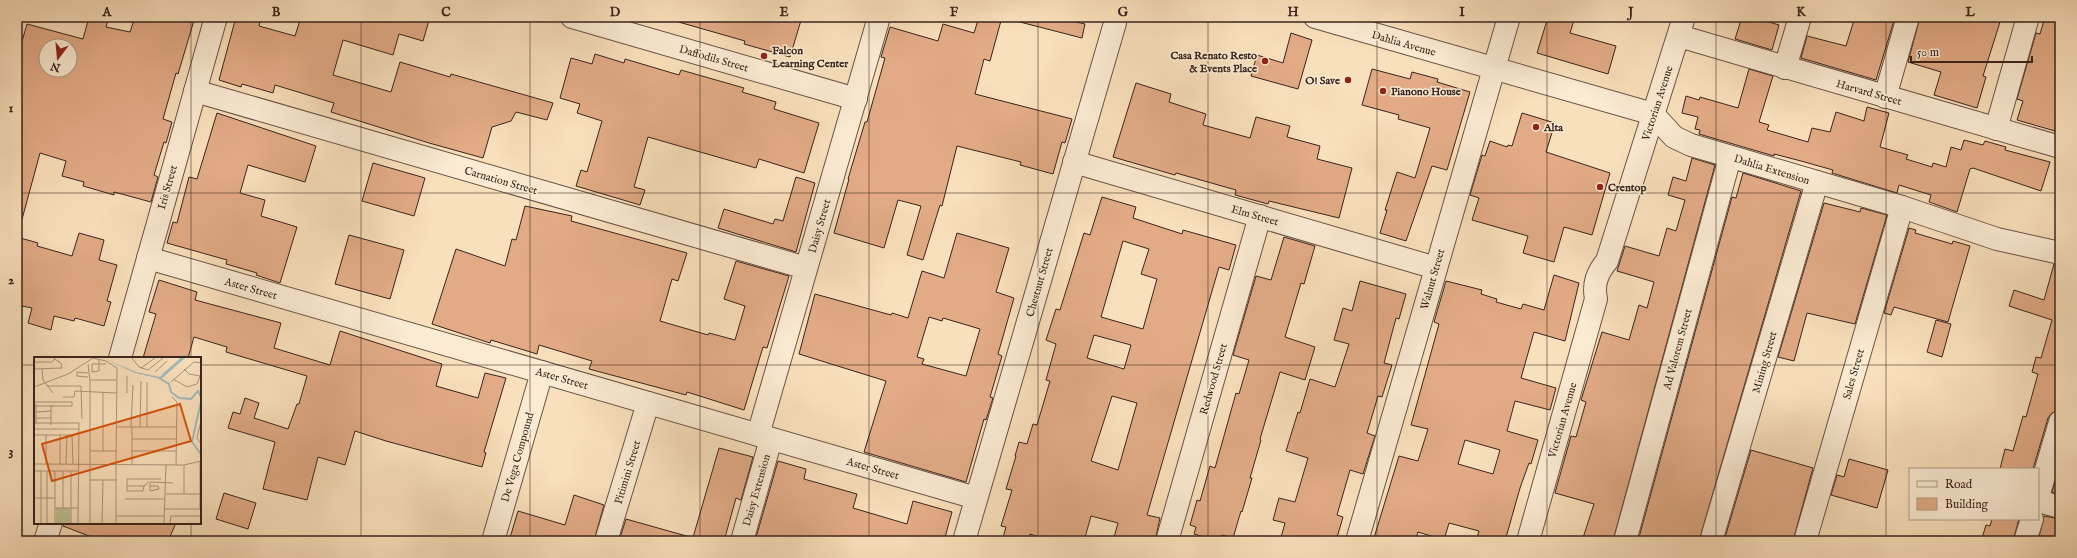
<svg xmlns="http://www.w3.org/2000/svg" width="2077" height="558" font-family="'IM FELL English',serif">
<style>
.building{fill:#e2ab86;stroke:#39241c;fill-rule:evenodd}
.lines{fill:none;stroke-linecap:round;stroke-linejoin:round}
.minor-casing{stroke:#695344;stroke-width:24}
.minor{stroke:#fbebd3;stroke-width:22}
.grid{fill:none;stroke:#39241c;stroke-width:1;stroke-opacity:0.55}
.poi-dot{fill:#8f2418;stroke:#fbebd3;stroke-width:1.5}
.labels{text-anchor:middle;stroke-width:3;stroke-linejoin:round;paint-order:stroke}
.street-label{font-size:11px;fill:#39241c;stroke:#fbebd3}
.poi-label{font-size:11px;font-weight:bold;fill:#39241c;stroke:#fbebd3;text-anchor:start}
.inset-river{fill:none;stroke:#a3babb;stroke-width:2}
.inset-road{fill:none;stroke:#ac957c;stroke-width:1}
.view{fill:#d6540e;fill-opacity:0.15;stroke:#d6540e;stroke-width:2}
.inset-edge{fill:none;stroke:#39241c;stroke-width:2}
.neatline{fill:none;stroke:#39241c;stroke-width:1.5}
.grid-label{font-size:13px;text-anchor:middle;font-weight:bold;fill:#39241c}
</style>
<rect width="100%" height="100%" fill="#f9e0bc"/>
<filter id="stains"><feTurbulence type="fractalNoise" baseFrequency=".005" numOctaves="4"/><feColorMatrix values="0 0 0 0 .2 0 0 0 0 .09 0 0 0 0 .02 0 0 0 .5 -.17"/></filter>
<radialGradient id="worn" r=".72"><stop offset=".6" stop-color="#630" stop-opacity="0"/><stop offset="1" stop-color="#630" stop-opacity=".3"/></radialGradient>
<!-- building -->
<g class="building">
<path d="M89 17H109L106 27 130 32 135 17H195L178 74 176 73 163 119 172 122 166 143 164 142 154 175 158 177 151 202 114 192V195L83 186 84 182 62 176 66 161 40 153 21 223 17 222V58L27 24 83 39ZM46 46H70V70H46Z"/>
<polygon points="236,17 260,22 259,26 295,36 301,17 430,17 423,41 399,34 393,55 343,40 333,75 391,92 400,62 450,77 451,74 553,103 547,120 516,112 511,121 492,127 483,158 429,143 331,112 334,103 275,85 273,93 242,84 241,87 219,80"/>
<polygon points="676,17 802,17 790,57 744,44 745,41 675,21"/>
<polygon points="979,17 1002,17 990,61 984,59 975,94 1072,119 1065,143 1062,142 1053,174 1020,165 1021,162 957,146 942,206 940,205 923,260 907,255 921,206 898,200 884,248 834,233 849,179 848,179 865,122 867,122 885,58 881,57 890,27 938,41 943,24 974,33"/>
<polygon points="1017,17 1064,17 1063,19 1085,24 1082,38 1016,21"/>
<polygon points="1548,17 1575,17 1570,33 1616,46 1608,74 1537,53"/>
<polygon points="1742,17 1752,17 1779,25 1772,50 1735,39"/>
<polygon points="1855,17 1895,17 1876,80 1801,58 1807,36 1846,46"/>
<polygon points="1920,17 1981,17 2000,22 1983,76 1986,77 1977,108 1934,95 1941,72 1908,62"/>
<polygon points="2045,17 2060,17 2060,113 2055,131 2017,120 2023,101 2017,99 2036,33 2040,34"/>
<polygon points="1291,33 1312,40 1298,89 1251,76 1257,55 1283,63"/>
<polygon points="595,54 624,63 625,59 679,75 681,70 744,88 742,92 776,102 774,109 819,123 804,173 759,159 756,168 648,137 634,187 645,190 640,205 576,186 581,170 587,172 602,121 577,113 580,104 560,98 571,58 592,64"/>
<polygon points="1372,69 1410,79 1412,72 1438,79 1437,82 1470,92 1447,170 1432,166 1406,241 1380,233 1387,210 1385,210 1397,172 1415,178 1430,128 1398,119 1399,115 1362,105"/>
<polygon points="1749,69 1773,76 1759,122 1769,125 1767,130 1808,142 1812,128 1830,132 1836,112 1864,121 1867,107 1889,113 1880,147 1908,155 1906,159 1932,167 1933,163 1946,167 1951,147 1961,150 1964,140 1983,145 1985,141 2006,147 2005,150 2050,162 2041,191 1973,168 1970,169 1957,212 1929,202 1931,195 1899,185 1897,193 1832,173 1833,170 1801,161 1774,154 1774,156 1699,134 1700,130 1695,129 1698,117 1682,113 1686,96 1699,100 1700,97 1738,108"/>
<polygon points="1136,83 1171,94 1169,102 1206,114 1203,125 1250,138 1256,117 1290,126 1287,137 1320,146 1317,159 1352,168 1339,218 1269,201 1268,204 1235,195 1236,190 1176,173 1175,175 1113,157"/>
<polygon points="217,113 316,146 305,182 248,165 240,193 265,200 261,216 297,227 280,283 256,275 257,273 226,264 227,260 167,243 173,222 177,223 189,177 197,179"/>
<polygon points="1522,113 1555,123 1546,152 1610,173 1592,235 1564,227 1554,262 1523,253 1528,236 1472,220 1479,198 1470,195 1482,155 1485,156 1490,141 1507,147 1508,145 1512,146"/>
<polygon points="1692,158 1715,165 1613,541 1582,541 1594,504 1555,493 1571,436 1576,437 1586,402 1581,400 1602,332 1629,340 1639,305 1647,308 1654,282 1617,271 1625,246 1659,256 1667,228 1676,231 1685,200 1668,195 1673,177 1686,181"/>
<polygon points="373,163 425,178 414,216 362,201"/>
<polygon points="1743,173 1801,191 1699,541 1638,541 1732,197 1736,198"/>
<polygon points="796,177 815,183 796,252 718,228 724,209 773,224 775,219 783,221"/>
<path d="M1102 197 1136 207 1133 218 1182 234 1183 230 1236 245 1229 270 1219 267 1147 515 1160 518 1155 541H1113L1118 523 1091 516 1084 541H1052L1030 534 1028 541H1002L1006 527 1001 526 1012 490 1006 489 1016 456H1015L1019 442 1027 444 1033 424 1037 425 1050 381 1046 380 1056 344 1046 340 1056 309 1060 310 1084 233 1090 235ZM1123 241 1149 249 1141 274 1157 279 1143 329 1101 317ZM1094 335 1131 345 1124 369 1087 358ZM1112 396 1137 403 1118 470 1091 461Z"/>
<polygon points="1824,203 1860,212 1861,208 1887,215 1855,324 1807,313 1794,361 1778,357"/>
<polygon points="525,206 572,216 571,221 687,253 678,281 672,279 660,321 708,335 709,333 735,340 745,306 724,299 736,261 789,276 767,348 763,347 744,410 687,392 686,395 589,369 592,361 539,345 537,354 491,340 490,343 432,324 456,249 505,266 512,239 516,240"/>
<polygon points="1909,228 1916,230 1915,233 1952,244 1953,241 1970,246 1948,322 1894,307 1891,315 1884,313"/>
<polygon points="79,233 104,240 99,260 117,265 107,301 111,302 104,326 75,318 74,321 54,316 51,330 28,323 32,308 17,305 17,237 38,243 37,246 72,256"/>
<path d="M957 233 1009 248 996 292 1014 298 998 354 1002 356 990 397 993 398 986 420 984 419 966 482 864 452 886 381 799 354 815 294 891 315 892 313 908 318 922 271 944 278ZM929 317 942 321 943 318 980 329 966 376 922 364 924 359 917 357Z"/>
<polygon points="349,235 404,250 390,299 335,284"/>
<polygon points="1284,237 1315,246 1304,284 1301,283 1285,337 1315,347 1305,380 1280,372 1260,439 1261,440 1250,478 1252,478 1242,512 1241,511 1233,538 1222,535 1221,541 1218,541 1194,534 1196,527 1190,525 1197,500 1200,501 1210,466 1215,468 1236,393 1239,394 1249,360 1233,355 1256,276 1271,280"/>
<polygon points="2054,264 2060,265 2060,392 2055,409 2058,410 2052,413 2048,418 2033,469 2000,469 2005,449 2013,451 2023,416 2026,417 2038,374 2032,372 2036,357 2041,358 2052,320 2009,306 2014,290 2044,300"/>
<path d="M1554 275 1579 283 1565 341 1534 332 1521 378 1556 388 1550 410 1515 401 1507 431 1538 440 1531 464 1529 463 1520 488 1505 541H1488L1477 538 1479 531 1449 523 1444 540 1418 532 1415 541H1373L1399 456 1418 461 1428 429 1411 425 1439 324 1434 322 1446 281 1482 290 1481 294 1497 299 1496 302 1521 309 1523 304 1544 310ZM1465 440 1500 450 1493 474 1458 464Z"/>
<polygon points="159,280 197,292 195,300 281,323 274,348 330,365 340,331 442,364 436,386 478,398 485,373 506,378 484,452 486,453 482,467 386,441 355,431 345,465 318,457 307,500 263,489 275,442 228,428 233,412 240,414 245,398 259,403 254,418 288,429 297,404 299,404 307,376 226,352 227,347 194,337 188,358 143,358 156,314 149,312"/>
<polygon points="1360,281 1406,294 1399,319 1396,318 1384,363 1392,365 1382,397 1378,396 1367,433 1375,436 1363,474 1350,470 1337,515 1343,517 1336,541 1280,541 1285,523 1273,520 1279,498 1295,502 1308,458 1286,451 1298,412 1300,413 1310,379 1335,387 1349,344 1334,340 1343,308 1352,311"/>
<polygon points="1936,320 1951,324 1942,357 1927,352"/>
<polygon points="719,448 753,457 741,500 736,498 724,541 692,541"/>
<polygon points="1751,450 1813,468 1793,541 1724,541"/>
<polygon points="1849,459 1888,470 1877,508 1831,495 1837,475 1844,477"/>
<polygon points="778,461 806,469 804,479 857,494 853,508 907,524 913,501 952,512 944,541 855,541 845,538 844,541 755,541"/>
<polygon points="2060,466 2060,494 2052,492"/>
<polygon points="224,493 256,503 248,529 216,519"/>
<polygon points="574,495 604,505 594,541 509,541 518,511 565,525"/>
<polygon points="2044,516 2060,519 2060,541 2038,541"/>
<polygon points="626,519 690,537 690,541 619,541"/>
<polygon points="1992,519 2019,519 2013,541 1992,541 1982,538 1986,525 1990,526"/>
<polygon points="63,523 176,523 168,541 102,541 63,526"/>
</g>
<g class="lines">
<!-- minor casing -->
<g class="minor-casing">
<g id="minor">
<polyline points="572,17 856,99"/>
<polyline points="1315,17 1653,114 1674,137 1691,145 1902,207 1997,239 2060,253"/>
<polyline points="1679,36 2060,147"/>
<polyline points="1785,68 1800,17"/>
<polyline points="195,91 806,268"/>
<polyline points="1885,97 1908,17"/>
<polyline points="1996,129 2028,17"/>
<polyline points="1074,162 1436,268"/>
<polyline points="148,258 976,498"/>
<polyline points="120,358 216,17"/>
<polyline points="758,435 879,17"/>
<polyline points="2038,497 2060,422"/>
<polyline points="2038,501 2060,507"/>
<polyline points="45,541 51,523"/>
<polyline points="493,541 542,372"/>
<polyline points="606,541 648,403"/>
<polyline points="742,541 771,439"/>
<polyline points="964,541 1115,23 1114,17"/>
<polyline points="1167,541 1260,216"/>
<polyline points="1357,541 1509,17"/>
<path d="M1528 541 1596 299C1593 284 1597 273 1607 261L1684 17"/>
<polyline points="1625,541 1730,157"/>
<polyline points="1711,541 1817,182"/>
<polyline points="1805,541 1902,207"/>
<polyline points="2025,541 2032,519"/>
</g>
</g>
<!-- minor -->
<use href="#minor" class="minor"/>
</g>
<!-- grid -->
<path class="grid" d="M191 17V358M361 17V541M530 17V541M700 17V541M869 17V541M1038 17V541M1208 17V541M1377 17V541M1547 17V541M1716 17V541M1886 17V541M17 193H2060M17 365H35M200 365H2060M191 523V541"/>
<!-- markers -->
<g class="poi-dot">
<circle cx="764" cy="56" r="4"/>
<circle cx="1265" cy="61" r="4"/>
<circle cx="1348" cy="80" r="4"/>
<circle cx="1383" cy="91" r="4"/>
<circle cx="1536" cy="127" r="4"/>
<circle cx="1600" cy="187" r="4"/>
</g>
<g class="labels">
<!-- street labels -->
<g class="street-label">
<text transform="translate(1404 43) rotate(16)" y="4">Dahlia Avenue</text>
<text transform="translate(714 58) rotate(16)" y="4">Daffodils Street</text>
<text transform="translate(1869 92) rotate(16)" y="4">Harvard Street</text>
<text transform="translate(1657 103) rotate(-72)" y="4">Victorian Avenue</text>
<text transform="translate(1772 169) rotate(17)" y="4">Dahlia Extension</text>
<text transform="translate(501 180) rotate(16)" y="4">Carnation Street</text>
<text transform="translate(167 187) rotate(-74)" y="4">Iris Street</text>
<text transform="translate(1255 215) rotate(16)" y="4">Elm Street</text>
<text transform="translate(819 226) rotate(-74)" y="4">Daisy Street</text>
<text transform="translate(1432 279) rotate(-74)" y="4">Walnut Street</text>
<text transform="translate(1039 282) rotate(-74)" y="4">Chestnut Street</text>
<text transform="translate(251 288) rotate(16)" y="4">Aster Street</text>
<text transform="translate(1677 349) rotate(-75)" y="4">Ad Valorem Street</text>
<text transform="translate(1764 362) rotate(-74)" y="4">Mining Street</text>
<text transform="translate(1853 374) rotate(-74)" y="4">Sales Street</text>
<text transform="translate(562 378) rotate(16)" y="4">Aster Street</text>
<text transform="translate(1213 379) rotate(-74)" y="4">Redwood Street</text>
<text transform="translate(1562 420) rotate(-74)" y="4">Victorian Avenue</text>
<text transform="translate(517 457) rotate(-74)" y="4">De Vega Compound</text>
<text transform="translate(873 468) rotate(16)" y="4">Aster Street</text>
<text transform="translate(627 472) rotate(-73)" y="4">Pitimini Street</text>
<text transform="translate(756 490) rotate(-74)" y="4">Daisy Extension</text>
</g>
<!-- poi labels -->
<g class="poi-label">
<text x="772" y="54">Falcon<tspan x="772" dy="13">Learning Center</tspan></text>
<text x="1257" y="59" text-anchor="end">Casa Renato Resto<tspan x="1257" dy="13">&amp; Events Place</tspan></text>
<text x="1340" y="84" text-anchor="end">O! Save</text>
<text x="1391" y="95">Pianono House</text>
<text x="1544" y="131">Alta</text>
<text x="1608" y="191">Crentop</text>
</g>
</g>
<!-- overview -->
<g transform="translate(34 357)">
<rect width="167" height="167" fill="#f9e0bc"/>
<path d="M22 151H36V166H22Z" fill="#bdc291"/>
<path d="M69 1 102 15 126 20 147 1H151L127 22 101 16Z" fill="#a3babb"/>
<path class="inset-river" d="M129 18 148 1M125 21 135 27 137 35 145 41 157 42 164 34 167 40M167 44 158 85 167 97"/>
<path class="inset-road" d="M59 1 72 4 83 11 82 108M98 1 105 10 114 13 129 1M65 3V14L58 15V7H72M0 5H18L21 2M54 7 56 24V166M107 11 121 1M0 12 28 11 27 6 19 1M8 12 9 23 19 36M150 12 155 17 166 19M121 15 133 4M54 16 43 15V19L54 20M139 22 153 30 163 27 166 19M56 23H82M113 25V70M137 25 160 5 167 6M13 29H47L48 62M0 30 34 17 59 1M69 36V94M93 36V19M29 40H40L41 34 82 36M138 40 143 45 142 108M0 45H38V49H0M2 47V66M17 48V68M2 55 17 54M2 61H17M167 64 163 81 167 87M0 66H45L44 166M82 70H142M97 70 99 28M106 70 107 24M0 72H45M0 78H38L39 107M98 82H142M56 94H82M98 94H142M0 107 150 108 167 104M12 107V78M26 107V78M32 107 33 78M98 108V70M0 114H44M37 114V166M56 123H82M116 125 139 126M116 126V134L125 132 124 129H116M93 129H110L115 125M93 134H109L110 129M93 135V122H127M132 137H166M150 137V108M0 141V166M0 141H21M91 142H131M21 151H44M29 151V114M130 152H167M166 152V104M82 159H130M7 166V114M13 166V114M21 166V114M68 166 69 123M82 166V108M130 166 132 108M136 166 137 159H167"/>
<path class="view" d="M146 47 157 84 18 124 8 87Z"/>
<rect width="167" height="167" class="inset-edge"/>
</g>
<!-- margin -->
<rect width="2077" height="558" fill="none" stroke="#f9e0bc" stroke-width="44"/>
<!-- legend -->
<rect x="1909" y="468" width="130" height="52" fill="#fbebd3" stroke="#ad9b8a"/>
<rect x="1917" y="481" width="20" height="6" fill="#fbebd3" stroke="#ad9b8a"/>
<text x="1945" y="488" font-size="12" fill="#39241c">Road</text>
<rect x="1917" y="498" width="20" height="12" fill="#e2ab86" stroke="#ad9b8a"/>
<text x="1945" y="508" font-size="12" fill="#39241c">Building</text>
<!-- north arrow -->
<g transform="translate(58 58) rotate(196)"><circle r="19" fill="#fbebd3" stroke="#ad9b8a"/>
<path d="M0-3L7 15L0 10L-7 15Z" fill="#8f2418"/>
<text y="-6" font-size="11" font-weight="bold" text-anchor="middle" fill="#39241c">N</text>
</g>
<!-- scale -->
<path d="M1911 56v6h121v-6" fill="none" stroke="#39241c" stroke-width="2"/>
<text x="1917" y="56" font-size="12" fill="#39241c" stroke="#fbebd3" stroke-width="3" paint-order="stroke">50 m</text>
<rect x="22" y="22" width="2033" height="514" class="neatline"/>
<g class="grid-label">
<text x="107" y="16">A</text>
<text x="276" y="16">B</text>
<text x="446" y="16">C</text>
<text x="615" y="16">D</text>
<text x="784" y="16">E</text>
<text x="954" y="16">F</text>
<text x="1123" y="16">G</text>
<text x="1293" y="16">H</text>
<text x="1462" y="16">I</text>
<text x="1631" y="16">J</text>
<text x="1801" y="16">K</text>
<text x="1970" y="16">L</text>
<text x="11" y="112">1</text>
<text x="11" y="284">2</text>
<text x="11" y="455">3</text>
</g>
<rect width="100%" height="100%" filter="url(#stains)"/>
<rect width="100%" height="100%" fill="url(#worn)"/>
</svg>
